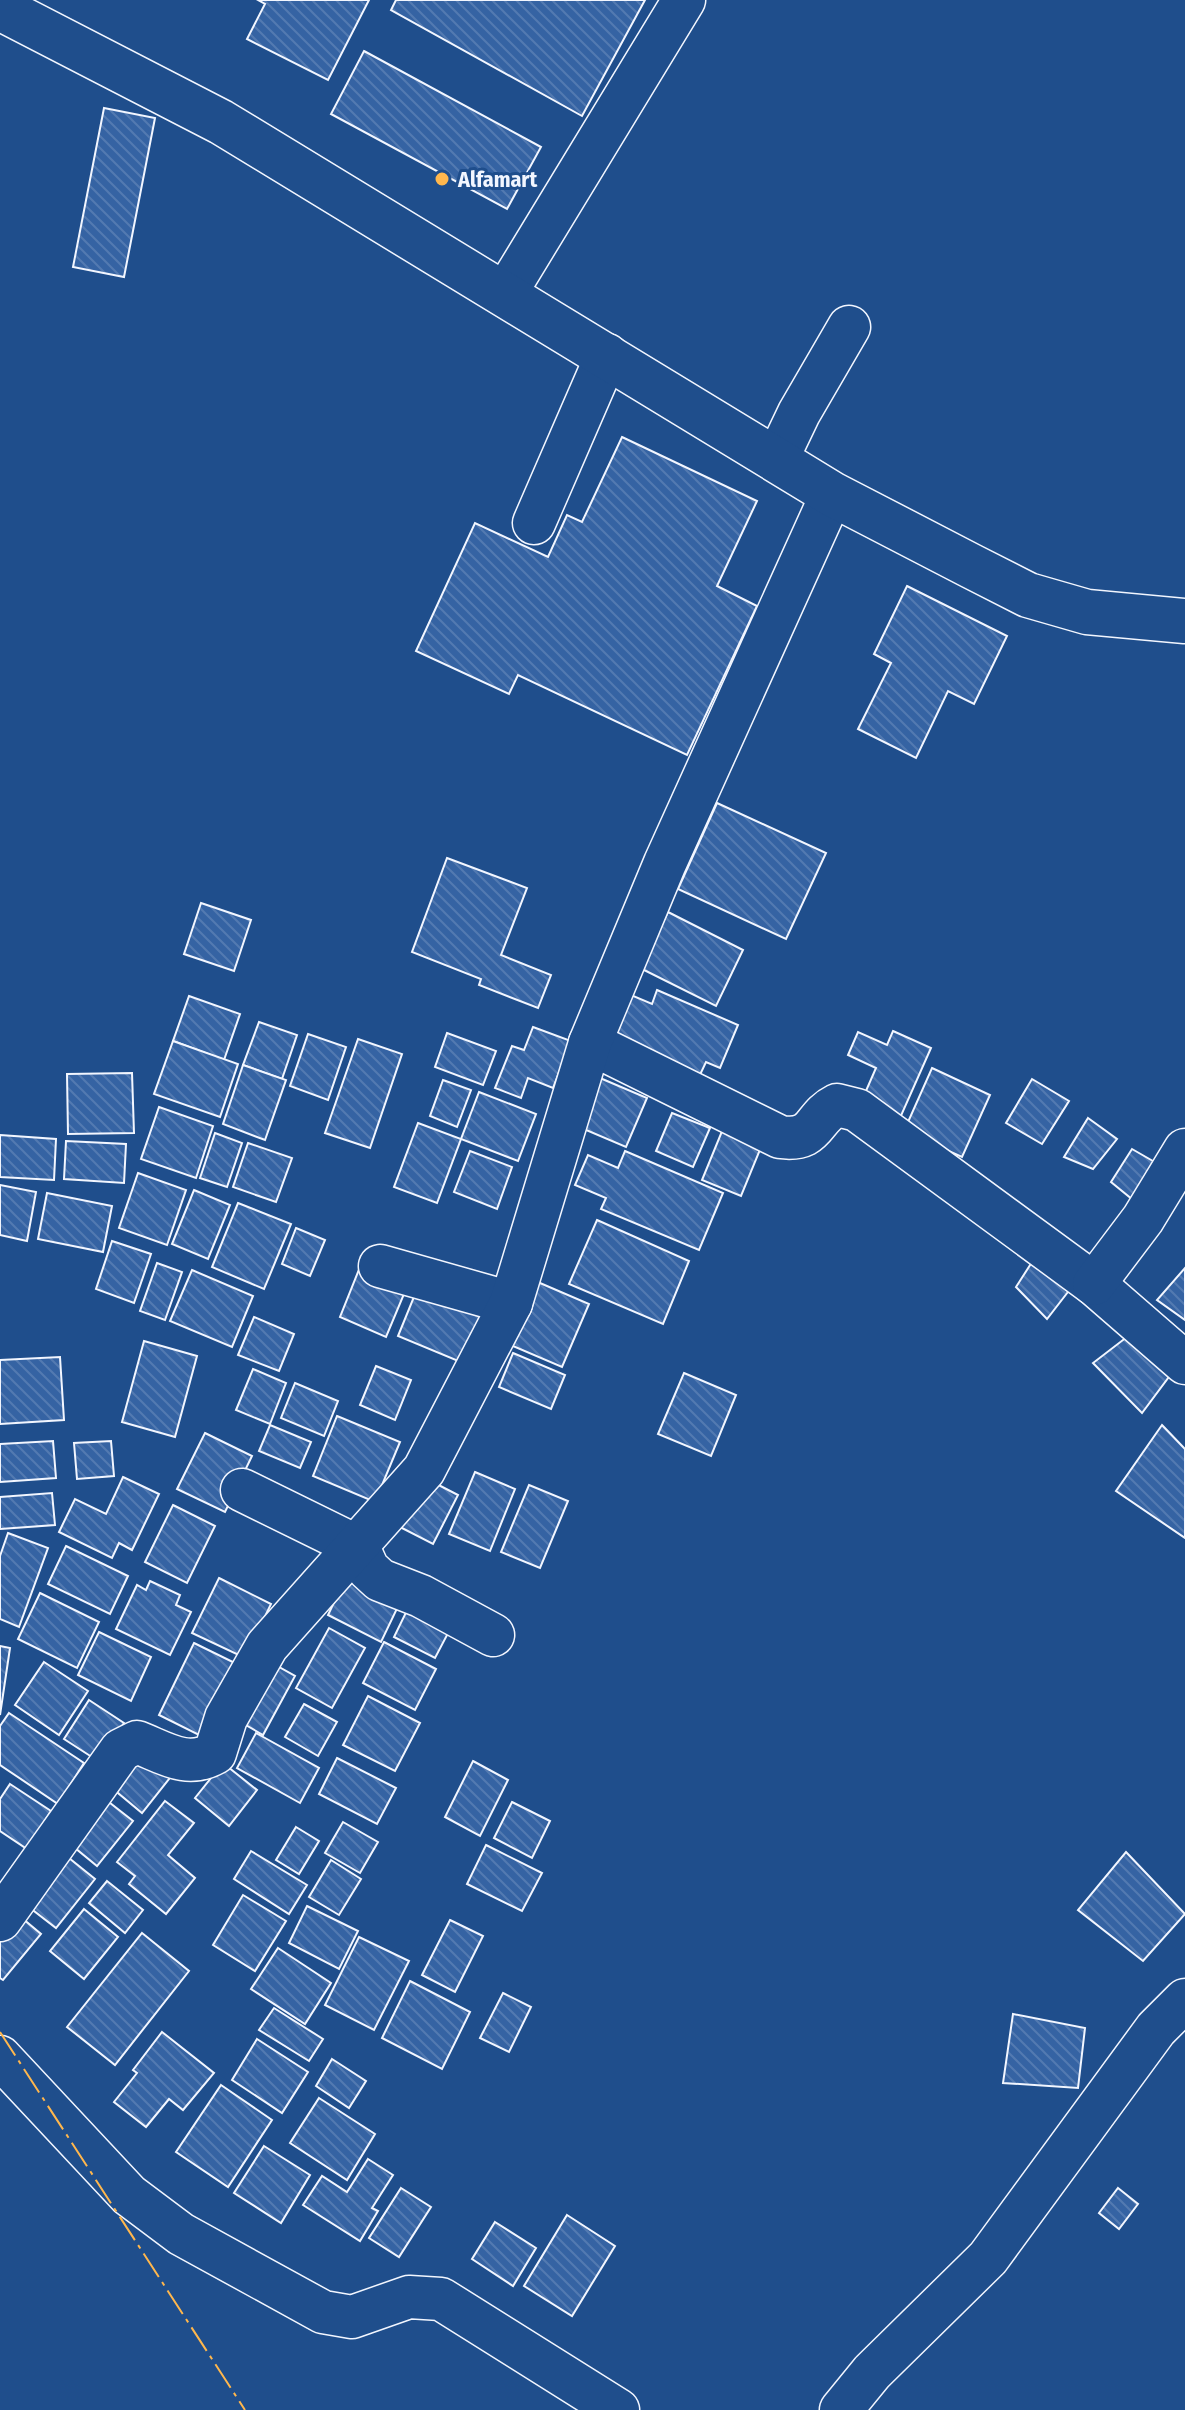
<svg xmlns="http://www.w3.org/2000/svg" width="1185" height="2410" font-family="'Fira Sans Condensed',sans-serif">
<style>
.building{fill:url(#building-back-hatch);stroke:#f2f6ff;stroke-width:2}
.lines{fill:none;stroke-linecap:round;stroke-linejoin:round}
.minor-casing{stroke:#f2f6ff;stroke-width:45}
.major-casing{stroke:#f2f6ff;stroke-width:47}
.minor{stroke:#1f4e8c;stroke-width:42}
.major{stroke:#1f4e8c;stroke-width:44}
.power{stroke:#ffb74d;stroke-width:2;stroke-dasharray:28 6 4 6;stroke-linecap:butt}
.poi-dot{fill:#ffb74d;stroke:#1f4e8c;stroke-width:3}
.labels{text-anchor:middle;stroke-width:6;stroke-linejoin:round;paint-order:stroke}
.poi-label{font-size:22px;font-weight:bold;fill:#f2f6ff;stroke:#1f4e8c;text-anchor:start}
</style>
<defs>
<pattern id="building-back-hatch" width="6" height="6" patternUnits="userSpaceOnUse" patternTransform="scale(2)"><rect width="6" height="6" fill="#3563a3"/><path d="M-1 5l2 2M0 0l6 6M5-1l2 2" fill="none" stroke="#537ab1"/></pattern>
</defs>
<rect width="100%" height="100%" fill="#1f4e8c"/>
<!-- building -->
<g class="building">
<polygon points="258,0 369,0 328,80 247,39 265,4"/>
<polygon points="396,0 645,0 582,116 391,10"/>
<polygon points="364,51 541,147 507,209 331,114"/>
<polygon points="104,108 155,118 124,277 73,267"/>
<polygon points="622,437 757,501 717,586 757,606 687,755 518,675 509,694 416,651 475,523 548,557 567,515 582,522"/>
<polygon points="907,586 1007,636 974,704 948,691 916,758 858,729 891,663 874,654"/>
<polygon points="717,803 826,853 786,939 678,889"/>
<polygon points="447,858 527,888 501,955 551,975 538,1008 479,985 481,979 412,952"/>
<polygon points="201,903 251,920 234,971 184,954"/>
<polygon points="668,912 743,950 716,1006 640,968"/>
<polygon points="657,990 738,1025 720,1068 706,1062 698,1079 605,1039 624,992 652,1004"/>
<polygon points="189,996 240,1014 224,1060 173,1041"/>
<polygon points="259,1022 297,1035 282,1079 243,1065"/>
<polygon points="533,1027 571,1041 553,1088 528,1078 521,1098 495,1088 512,1046 524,1050"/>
<polygon points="893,1031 931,1048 900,1118 862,1100 876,1068 848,1055 858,1032 887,1045"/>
<polygon points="447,1033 496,1051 483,1085 435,1067"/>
<polygon points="308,1034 346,1047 328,1100 290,1086"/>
<polygon points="358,1039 402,1054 370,1148 325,1133"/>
<polygon points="173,1041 238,1064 220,1117 154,1094"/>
<polygon points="243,1065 286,1080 265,1140 223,1124"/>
<polygon points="932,1068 990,1095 962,1157 904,1131"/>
<polygon points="132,1073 134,1133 68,1134 67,1074"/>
<polygon points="600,1078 647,1098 626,1147 579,1127"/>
<polygon points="1032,1079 1069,1101 1042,1144 1006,1123"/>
<polygon points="443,1080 471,1090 457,1127 430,1116"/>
<polygon points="479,1092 536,1114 518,1161 461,1139"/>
<polygon points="159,1107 213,1126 196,1178 141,1159"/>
<polygon points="672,1113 710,1128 693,1167 656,1151"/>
<polygon points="1088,1118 1117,1139 1093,1169 1064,1157"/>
<polygon points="727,1119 766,1135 741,1196 702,1180"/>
<polygon points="418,1123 461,1139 437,1203 394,1187"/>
<polygon points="215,1133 242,1143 227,1187 200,1178"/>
<polygon points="0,1135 56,1139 54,1180 0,1177"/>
<polygon points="66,1141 126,1144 124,1183 64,1179"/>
<polygon points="248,1143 292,1158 276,1202 233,1187"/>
<polygon points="1132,1149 1165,1168 1138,1204 1111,1182"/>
<polygon points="470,1151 512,1167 497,1209 454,1192"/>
<polygon points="625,1151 723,1193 699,1250 601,1209 606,1198 575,1185 588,1155 618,1168"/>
<polygon points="138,1173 186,1190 167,1245 119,1228"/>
<polygon points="0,1185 36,1192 27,1241 0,1235"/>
<polygon points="194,1190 230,1205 208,1259 172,1244"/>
<polygon points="47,1193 112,1206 103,1252 38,1239"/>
<polygon points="238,1203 291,1224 264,1289 212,1267"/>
<polygon points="597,1220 689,1261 663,1324 569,1284"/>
<polygon points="296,1228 325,1240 310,1276 282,1264"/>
<polygon points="112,1241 151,1254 134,1303 96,1289"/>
<polygon points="1041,1248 1078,1279 1047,1319 1016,1287"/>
<polygon points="362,1262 409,1282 386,1337 340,1317"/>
<polygon points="157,1263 182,1272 165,1320 140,1311"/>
<polygon points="1185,1268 1185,1320 1157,1300"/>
<polygon points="192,1270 253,1296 232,1347 170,1321"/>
<polygon points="533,1280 589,1304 562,1367 506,1343"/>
<polygon points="420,1282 485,1309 463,1363 398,1336"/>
<polygon points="254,1317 294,1334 279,1371 238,1355"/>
<polygon points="1136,1330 1174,1370 1142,1413 1093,1363"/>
<polygon points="144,1341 197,1356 175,1437 122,1422"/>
<polygon points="513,1353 565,1375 551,1409 499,1387"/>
<polygon points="60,1357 64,1420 0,1424 0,1360"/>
<polygon points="376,1366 411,1380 395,1420 360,1405"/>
<polygon points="253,1369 286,1383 270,1424 236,1410"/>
<polygon points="684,1373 736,1395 711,1456 658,1434"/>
<polygon points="295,1383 338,1401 324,1436 281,1418"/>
<polygon points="337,1416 400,1442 375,1502 313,1476"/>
<polygon points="270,1425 311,1442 300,1468 259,1451"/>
<polygon points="1162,1425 1185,1449 1185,1538 1116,1491"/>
<polygon points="205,1433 252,1456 225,1512 177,1489"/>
<polygon points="53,1441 56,1478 0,1482 0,1444"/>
<polygon points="111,1441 114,1476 77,1479 74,1443"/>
<polygon points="475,1472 515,1489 490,1551 449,1534"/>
<polygon points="123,1477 159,1494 132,1550 119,1543 112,1558 59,1532 75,1499 106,1514"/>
<polygon points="425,1478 458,1495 433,1544 400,1527"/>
<polygon points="529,1485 568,1501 540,1568 501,1552"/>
<polygon points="52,1493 55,1525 0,1529 0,1497"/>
<polygon points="173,1505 215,1526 187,1583 145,1562"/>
<polygon points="8,1533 48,1548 19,1627 0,1619 0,1556"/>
<polygon points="66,1546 128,1576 110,1614 48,1584"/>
<polygon points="350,1569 403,1596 381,1642 328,1615"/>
<polygon points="219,1578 271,1604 245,1658 192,1633"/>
<polygon points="150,1581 180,1595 176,1605 191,1612 170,1655 116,1629 137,1585 146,1590"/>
<polygon points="40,1593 99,1622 77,1668 18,1639"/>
<polygon points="414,1596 456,1618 435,1658 394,1637"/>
<polygon points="329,1628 365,1648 332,1708 296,1688"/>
<polygon points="99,1632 151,1657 131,1701 78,1675"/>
<polygon points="384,1642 436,1669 415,1710 363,1683"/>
<polygon points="194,1643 241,1666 207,1739 159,1715"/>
<polygon points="0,1646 10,1648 0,1715"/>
<polygon points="263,1658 295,1676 263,1735 230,1716"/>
<polygon points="44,1662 88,1691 59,1735 15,1705"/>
<polygon points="368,1696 420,1723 395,1771 343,1745"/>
<polygon points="89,1700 124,1723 98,1761 64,1739"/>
<polygon points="304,1704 337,1722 318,1756 285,1737"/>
<polygon points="9,1713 84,1763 58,1804 0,1765 0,1726"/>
<polygon points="256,1733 319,1768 300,1803 237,1768"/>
<polygon points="143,1749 173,1774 142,1813 112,1788"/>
<polygon points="337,1758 396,1788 377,1824 319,1794"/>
<polygon points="473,1761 508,1780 480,1836 445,1817"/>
<polygon points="223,1763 257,1790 229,1826 195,1798"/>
<polygon points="10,1784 51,1811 27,1849 0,1831 0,1799"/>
<polygon points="105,1799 133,1821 97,1866 69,1843"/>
<polygon points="165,1801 194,1823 168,1855 195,1878 166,1914 129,1884 135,1876 117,1862"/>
<polygon points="512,1802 550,1821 532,1858 494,1838"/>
<polygon points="343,1822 378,1842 360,1873 325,1853"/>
<polygon points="296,1827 319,1841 299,1874 276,1860"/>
<polygon points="486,1845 542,1873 522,1911 467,1884"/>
<polygon points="251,1851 307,1885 289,1914 234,1879"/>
<polygon points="1126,1852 1185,1914 1143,1961 1078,1910"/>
<polygon points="64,1854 95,1879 56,1928 25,1904"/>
<polygon points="331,1860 361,1879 339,1915 309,1897"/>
<polygon points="107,1881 143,1910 125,1933 89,1903"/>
<polygon points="243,1895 286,1921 255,1971 213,1945"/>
<polygon points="307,1906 358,1931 339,1969 289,1943"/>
<polygon points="84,1909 118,1937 84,1979 50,1951"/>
<polygon points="16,1913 41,1934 3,1980 0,1978 0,1933"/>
<polygon points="450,1920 483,1936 455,1992 422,1975"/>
<polygon points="142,1933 189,1971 115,2065 67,2027"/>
<polygon points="359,1937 409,1961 374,2030 325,2005"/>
<polygon points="278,1948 331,1983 305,2024 251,1989"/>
<polygon points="410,1981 470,2012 442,2069 382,2038"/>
<polygon points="503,1993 531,2007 509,2052 480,2038"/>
<polygon points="274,2008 323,2039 309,2061 259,2030"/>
<polygon points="1013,2014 1085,2028 1078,2088 1003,2083"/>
<polygon points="162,2032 214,2073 183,2110 169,2099 146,2127 114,2102 137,2073 133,2070"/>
<polygon points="257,2039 308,2072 282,2113 232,2080"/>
<polygon points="332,2059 366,2081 349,2108 316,2086"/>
<polygon points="221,2085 272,2120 228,2187 176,2152"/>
<polygon points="319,2098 375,2134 347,2180 290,2143"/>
<polygon points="264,2146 310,2175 281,2223 234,2193"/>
<polygon points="368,2159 393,2175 372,2208 378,2211 360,2241 303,2205 322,2176 347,2192"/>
<polygon points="401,2188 431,2207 399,2257 369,2238"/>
<polygon points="1118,2188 1138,2204 1119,2229 1099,2213"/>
<polygon points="567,2215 615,2246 572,2316 524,2286"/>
<polygon points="495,2222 536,2248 513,2286 472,2259"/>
</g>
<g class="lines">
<!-- minor casing -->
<g class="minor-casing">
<g id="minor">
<polyline points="505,294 684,0"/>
<polyline points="777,459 799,413 849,327"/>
<polyline points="534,523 607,355"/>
<path d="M590 1043 780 1137C818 1142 811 1118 837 1105L857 1110 1094 1284 1185 1363"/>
<polyline points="380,1266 511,1303"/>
<polyline points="1094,1284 1143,1219 1185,1150"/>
<polyline points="242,1490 358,1547 368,1569 380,1580 421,1596 493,1635"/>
<path d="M0 1920 121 1750 137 1742C165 1753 187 1769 215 1753L226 1718 267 1646 424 1470 511 1303 590 1043 665 863 832 494"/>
<polyline points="0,2057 129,2195 181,2234 323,2312 352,2317 409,2297 441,2299 618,2410"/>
<polyline points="841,2410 872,2372 988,2258 1156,2029 1185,2000"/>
</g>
</g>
<!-- major casing -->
<g class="major-casing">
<polyline id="major" points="0,8 221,122 832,494 971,566 1028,595 1087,612 1185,621"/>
</g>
<!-- minor -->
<use href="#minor" class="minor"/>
<!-- major -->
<use href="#major" class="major"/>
<!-- power -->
<polyline class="power" points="0,2032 245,2410"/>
</g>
<!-- markers -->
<circle class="poi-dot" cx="442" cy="179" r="8"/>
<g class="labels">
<!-- poi labels -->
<g class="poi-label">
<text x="458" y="187">Alfamart</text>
</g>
</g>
</svg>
